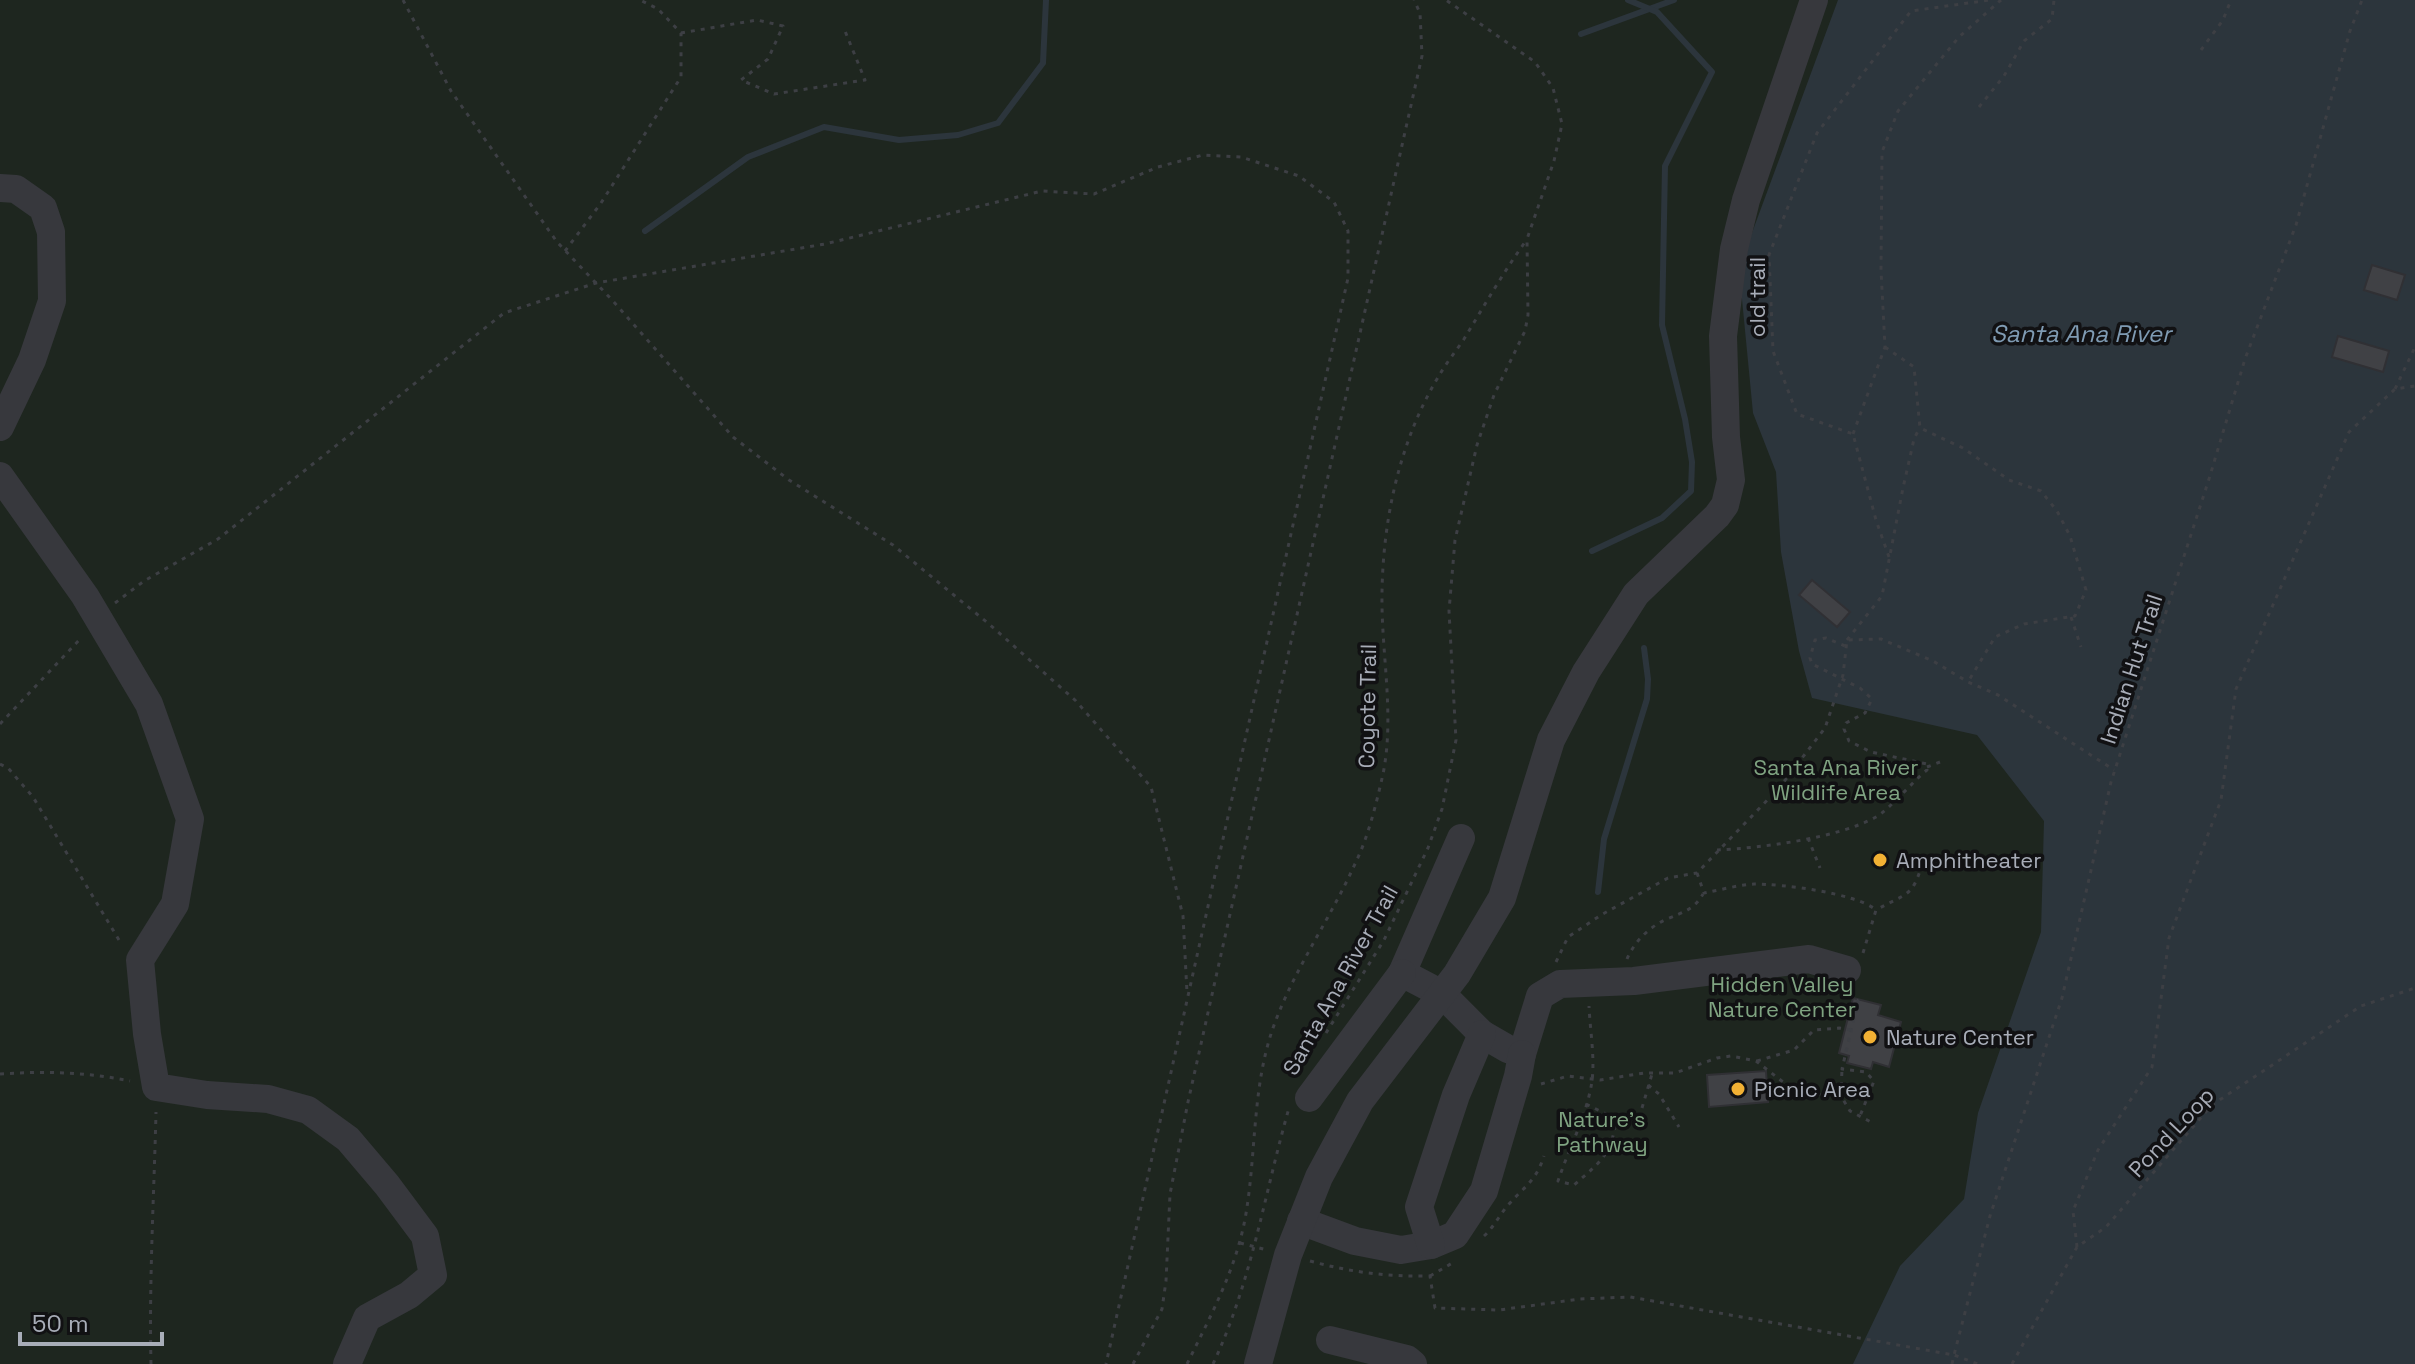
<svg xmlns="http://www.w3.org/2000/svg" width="2415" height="1364" font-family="'Space Grotesk',sans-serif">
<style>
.green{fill:#1e261f}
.water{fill:#2c353c}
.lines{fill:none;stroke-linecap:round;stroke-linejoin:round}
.stream{stroke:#2c353c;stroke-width:6}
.building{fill:#404145;stroke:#303034;stroke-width:2}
.path{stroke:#3d3f44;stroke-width:3;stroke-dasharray:4 6;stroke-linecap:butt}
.minor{stroke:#37383d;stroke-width:28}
.poi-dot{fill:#f2b134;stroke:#111113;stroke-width:3}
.labels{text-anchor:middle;stroke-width:7;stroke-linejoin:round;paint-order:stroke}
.street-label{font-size:22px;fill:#a8adb8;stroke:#111113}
.park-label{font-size:22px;fill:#7fa381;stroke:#111113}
.poi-label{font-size:22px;fill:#a8adb8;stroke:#111113;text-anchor:start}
.water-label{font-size:24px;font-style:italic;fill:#7f9bb3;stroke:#111113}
</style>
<rect width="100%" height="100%" fill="#161618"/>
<!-- green -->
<rect class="green" x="0" y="0" width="2415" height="1364"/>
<!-- water -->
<polygon class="water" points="1838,0 2415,0 2415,1364 1853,1364 1900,1266 1964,1199 1978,1113 2041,932 2044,821 1977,735 1812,698 1799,651 1781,552 1776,472 1753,413 1739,268"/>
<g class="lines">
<!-- stream -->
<g class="stream">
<polyline points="1581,34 1674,0"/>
<polyline points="645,231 748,157 824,127 899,140 958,135 998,123 1043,63 1046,0"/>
<polyline points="1592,551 1662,518 1691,491 1692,462 1685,419 1662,325 1665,166 1712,72 1657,12 1628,0"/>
<polyline points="1598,892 1604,839 1647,699 1648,679 1644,648"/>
</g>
</g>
<!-- building -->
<g class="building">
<polygon points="2372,265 2405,275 2397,300 2364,290"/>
<polygon points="2338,336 2389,351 2383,372 2332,357"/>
<polygon points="1812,580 1850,612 1837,627 1799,595"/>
<polygon points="1853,998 1881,1005 1878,1015 1901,1022 1889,1067 1873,1062 1871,1069 1847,1063 1849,1056 1839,1053"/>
<polygon points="1766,1071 1768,1102 1709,1107 1707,1075"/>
</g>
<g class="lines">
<!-- path -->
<g class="path">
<polyline points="403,0 451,91 557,242 613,301 733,437 789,480 893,545 989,624 1076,701 1151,787 1183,916 1187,993"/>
<polyline points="681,33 757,20 783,26 768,59 741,80 774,94 865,80 845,31"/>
<polyline points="2201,50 2223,20 2231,0"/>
<polyline points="1979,107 2004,76 2024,41 2052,19 2054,0"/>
<polyline points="565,251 601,203 681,77 681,33 658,9 640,0"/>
<polyline points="1885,347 1914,367 1920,428 1963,448 2009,480 2041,491 2057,511 2070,536 2086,590 2075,616 2024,624 1995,637 1968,682"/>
<polyline points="2395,389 2415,347"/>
<polyline points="1853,434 1885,347 1881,270 1882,152 1898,111 1959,37 2001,0"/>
<polyline points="1889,557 1876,520 1853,434 1797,414 1773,351 1769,255 1817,133 1911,11 1990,0"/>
<polyline points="115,603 144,581 218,539 504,313 596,283 825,244 1042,191 1094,194 1158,167 1203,155 1241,157 1299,176 1334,202 1348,231 1348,278 1106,1364"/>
<polyline points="2071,617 2081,647"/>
<polyline points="1847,640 1882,596 1903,488 1914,439 1919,429"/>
<polyline points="0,724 82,637"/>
<polyline points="0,764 8,768 33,797 122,945"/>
<polyline points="1927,767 1940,762"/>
<polyline points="1808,838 1820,868"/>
<path d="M1717 850C1762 848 1838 838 1876 817 1890 809 1912 782 1927 770V764L1871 752 1849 741 1844 729 1846 723 1865 713 1872 699 1860 688 1812 664 1810 658 1815 640 1826 638 1845 646"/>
<path d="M1697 873 1704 893C1720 890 1738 885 1754 884 1782 884 1856 893 1876 910"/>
<path d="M1863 953 1876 910C1908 892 1913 898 1923 860L1901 858"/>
<path d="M1627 959C1634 942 1650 926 1667 919 1683 912 1694 910 1703 894"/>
<polyline points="1556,962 1568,937 1601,915 1668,878 1697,873 1779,788 1825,728 1843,675 1847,640 1881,639 1933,661 1968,682 1998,695 2114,770"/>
<polyline points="1849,993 1858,1001 1842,1069 1866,1072 1874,1081 1860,1116"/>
<polyline points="1326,1033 1384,940 1428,848 1442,809 1456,740 1449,611 1455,540 1477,445 1494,395 1525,331 1528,315 1527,239 1554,161 1562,124 1553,88 1535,62 1446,0"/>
<polyline points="1757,1061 1794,1050 1814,1030 1839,1028 1851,1030"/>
<path d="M0 1074C44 1071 87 1072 130 1081"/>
<polyline points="1541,1084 1568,1076 1600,1080 1644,1073 1675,1073 1717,1058 1731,1056 1756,1061 1783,1082 1818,1094 1841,1096 1850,1111 1871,1122"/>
<polyline points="1648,1085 1659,1094 1679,1127"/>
<polyline points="1841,1096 1842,1069"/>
<path d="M1586 1104 1616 1119C1612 1155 1600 1162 1574 1185L1558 1181C1569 1148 1587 1115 1592 1081 1595 1057 1590 1030 1589 1006"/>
<polyline points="1642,1108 1652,1074"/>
<path d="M1484 1236C1494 1227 1500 1214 1509 1204 1525 1186 1536 1181 1544 1156"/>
<polyline points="1240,1243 1267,1250"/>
<polyline points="2077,1247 2073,1211 2098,1150 2152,1067 2169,938 2221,800 2236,689 2349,432 2395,389 2415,386"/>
<path d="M1310 1261C1350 1272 1387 1277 1430 1276L1435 1308 1499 1310 1580 1299 1630 1297 1954 1355 1990 1216 2062 998 2111 782 2209 479 2245 359 2296 225 2350 31 2362 0"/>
<polyline points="1430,1276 1454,1262"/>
<path d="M151 1364C149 1280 154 1196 156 1112"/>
<polyline points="1133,1364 1162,1309 1166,1281 1170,1194 1188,1102 1422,56 1420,13 1414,0"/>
<path d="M1187 1364C1212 1313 1239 1264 1247 1207 1256 1148 1253 1085 1273 1028 1293 971 1329 921 1354 866 1368 838 1376 805 1383 774 1395 715 1381 653 1382 593 1383 518 1400 439 1440 374 1447 362 1456 351 1464 339 1484 306 1503 273 1525 242"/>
<path d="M1213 1364C1252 1281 1264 1195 1289 1108"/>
<polyline points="1952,1364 1954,1355 1978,1364"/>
<polyline points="2012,1364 2077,1247 2106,1227 2212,1105 2361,1006 2415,988"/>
</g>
<!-- minor -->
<g class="minor">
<polyline points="0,188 16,189 43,208 51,232 52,301 32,360 0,427"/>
<polyline points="0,476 85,596 149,704 190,819 175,904 140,960 147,1034 156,1087 207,1095 268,1099 308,1110 348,1139 387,1185 425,1236 433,1275 409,1295 367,1318 347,1364"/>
<polyline points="1461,838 1402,973 1442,994 1482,1034 1508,1049 1522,1054 1540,996 1560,984 1634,981 1809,959 1847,970"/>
<polyline points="1309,1098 1402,973"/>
<polyline points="1301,1221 1355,1241 1401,1250 1431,1245 1455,1235 1484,1191 1518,1076 1522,1054"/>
<polyline points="1431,1245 1419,1207 1456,1095 1482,1034"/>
<polyline points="1330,1340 1407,1359 1413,1364"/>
<polyline points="1258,1364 1288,1255 1319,1177 1360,1101 1457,974 1502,898 1551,740 1586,672 1636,594 1717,516 1725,505 1731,480 1726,437 1723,336 1734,249 1746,200 1814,0"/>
</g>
</g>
<!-- markers -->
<g class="poi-dot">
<circle cx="1880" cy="860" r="8"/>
<circle cx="1870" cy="1037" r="8"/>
<circle cx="1738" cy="1089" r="8"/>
</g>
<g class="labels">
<!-- street labels -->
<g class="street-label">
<text transform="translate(1757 297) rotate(-90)" y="8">old trail</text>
<text transform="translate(2131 669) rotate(-72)" y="8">Indian Hut Trail</text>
<text transform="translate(1367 706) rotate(-89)" y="8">Coyote Trail</text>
<text transform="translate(1340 980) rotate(-61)" y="8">Santa Ana River Trail</text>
<text transform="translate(2171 1132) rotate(-47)" y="8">Pond Loop</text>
</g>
<!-- park labels -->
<g class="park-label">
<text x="1836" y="775">Santa Ana River<tspan x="1836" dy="25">Wildlife Area</tspan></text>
<text x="1782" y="992">Hidden Valley<tspan x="1782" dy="25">Nature Center</tspan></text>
<text x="1602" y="1127">Nature's<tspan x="1602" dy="25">Pathway</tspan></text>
</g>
<!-- poi labels -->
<g class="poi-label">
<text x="1896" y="868">Amphitheater</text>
<text x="1886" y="1045">Nature Center</text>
<text x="1754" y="1097">Picnic Area</text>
</g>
<!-- water labels -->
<g class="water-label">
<text x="2081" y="342">Santa Ana River</text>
</g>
</g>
<!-- scale -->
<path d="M20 1332v12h142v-12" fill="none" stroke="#a8adb8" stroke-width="4"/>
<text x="32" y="1332" font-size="24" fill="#a8adb8" stroke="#111113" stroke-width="6" paint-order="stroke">50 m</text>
</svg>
